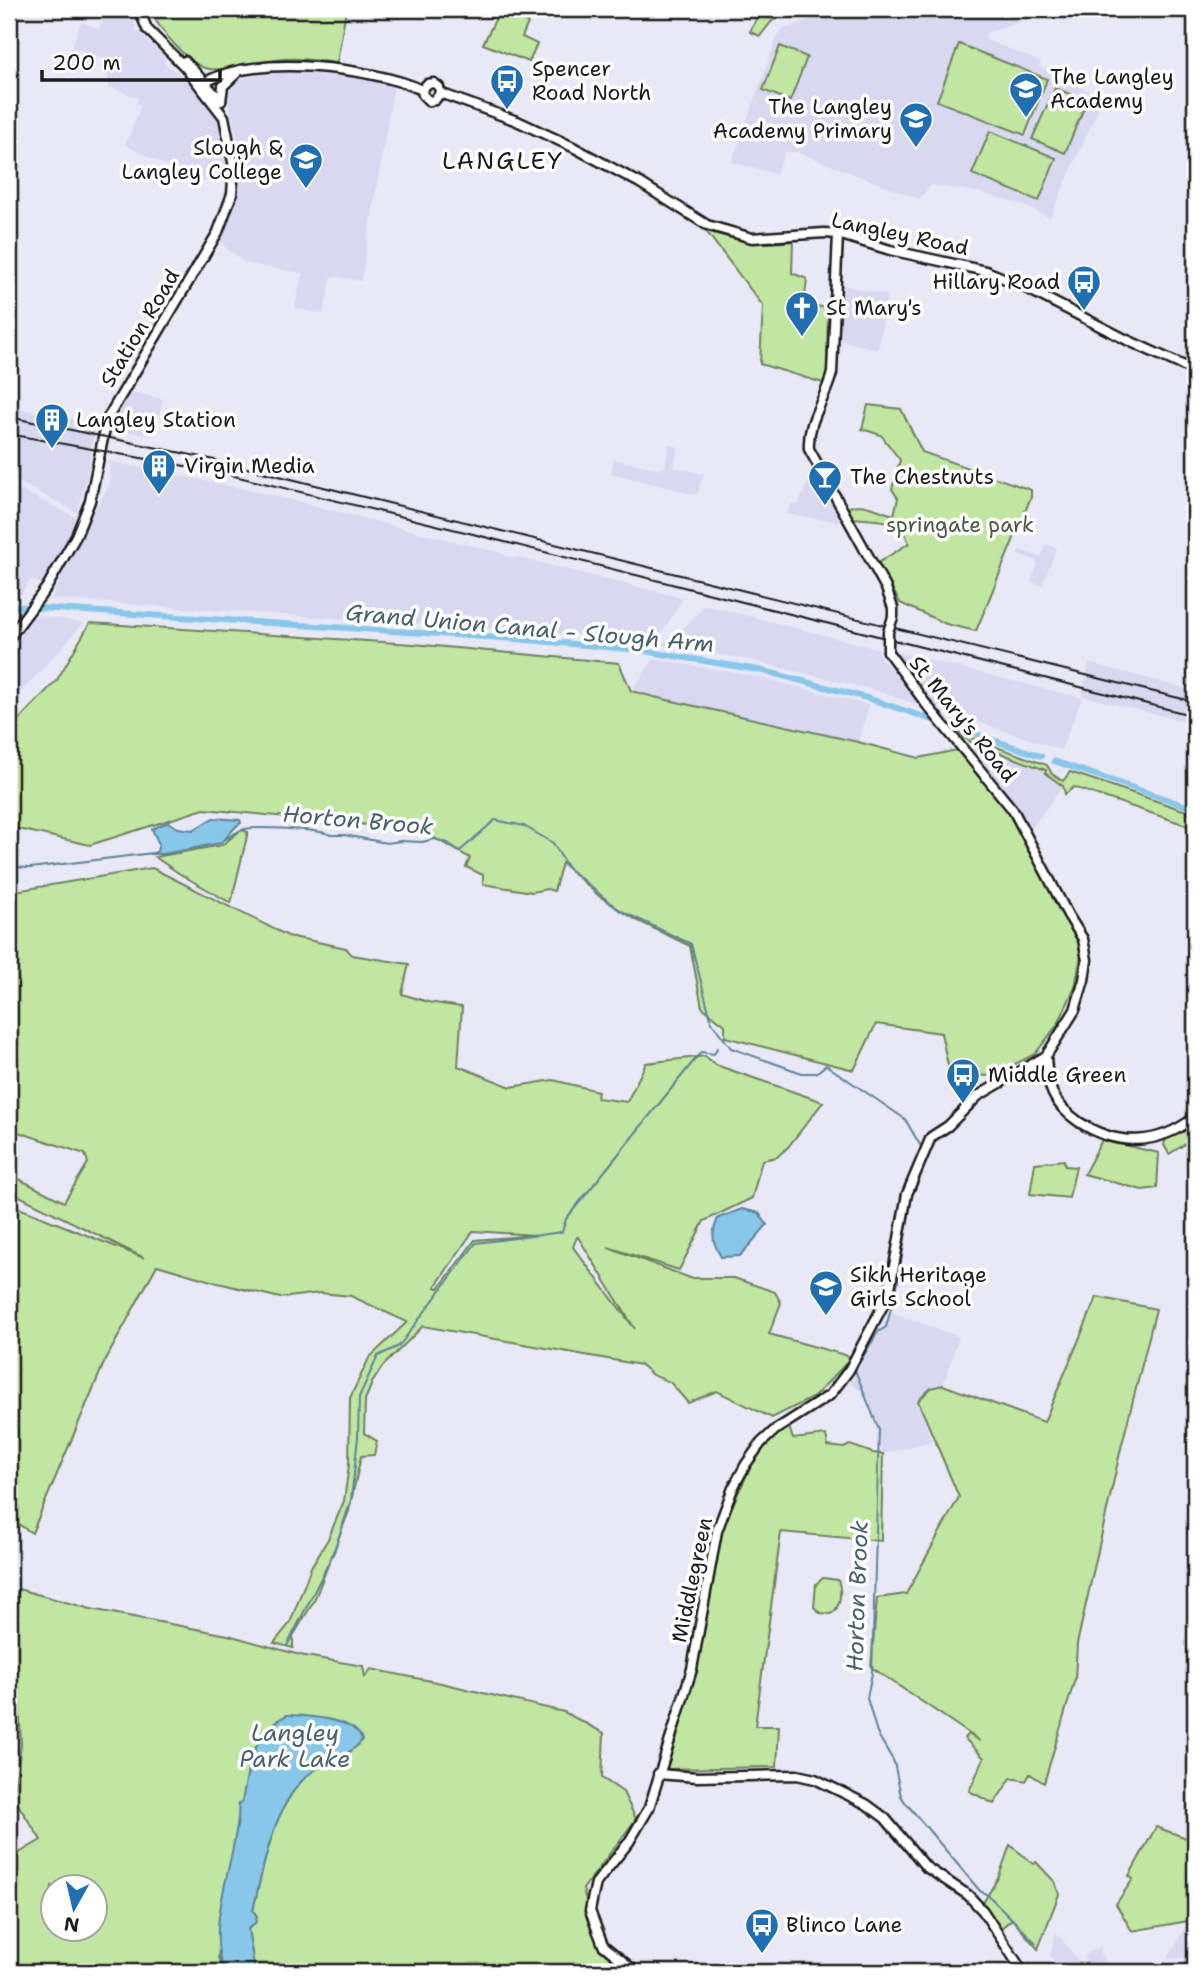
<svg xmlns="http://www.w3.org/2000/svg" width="1204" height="1981" font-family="'Shantell Sans',sans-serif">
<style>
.built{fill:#d8d8f1}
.green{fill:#c0e6a1;stroke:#6e815e;stroke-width:2;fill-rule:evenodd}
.water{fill:#88c7e9;stroke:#5d8397;stroke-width:2}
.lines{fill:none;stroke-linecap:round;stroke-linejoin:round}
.stream{stroke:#5d8397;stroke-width:2}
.canal{stroke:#88c7e9;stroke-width:6}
.secondary-casing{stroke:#1c1c1c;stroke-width:13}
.primary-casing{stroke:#1c1c1c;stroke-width:14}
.secondary{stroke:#fff;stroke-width:8}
.primary{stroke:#fff;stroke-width:9}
.rail{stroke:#1c1c1c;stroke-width:2}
.secondary-bridge-casing{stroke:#1c1c1c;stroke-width:13;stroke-linecap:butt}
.secondary-bridge{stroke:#fff;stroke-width:8}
.labels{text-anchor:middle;stroke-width:7;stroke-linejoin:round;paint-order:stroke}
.poi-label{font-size:21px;fill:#1c1c1c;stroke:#fff;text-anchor:start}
.street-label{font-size:21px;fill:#1c1c1c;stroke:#fff}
.park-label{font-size:21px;fill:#4d5944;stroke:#fff}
.water-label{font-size:23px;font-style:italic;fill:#47606e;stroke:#fff}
.quarter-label{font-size:24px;letter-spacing:2px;fill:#1c1c1c;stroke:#fff}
</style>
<rect width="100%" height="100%" fill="#e8e8f7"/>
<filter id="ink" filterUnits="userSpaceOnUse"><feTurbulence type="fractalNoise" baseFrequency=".0143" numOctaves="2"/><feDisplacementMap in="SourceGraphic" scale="14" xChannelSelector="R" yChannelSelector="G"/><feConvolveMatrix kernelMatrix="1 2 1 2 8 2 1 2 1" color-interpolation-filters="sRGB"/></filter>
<g filter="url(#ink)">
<!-- built -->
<g class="built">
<polygon points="107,9 131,9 136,30 163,55 165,64 193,83 214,108 226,154 225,182 194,180 125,145 141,106 136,103 138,98 113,88 109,89 107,60 72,47 81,22 99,29"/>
<polygon points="817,9 1026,9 1020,22 986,33 984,39 1041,62 1039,67 1103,98 1050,218 1023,205 978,192 931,185 919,199 797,152 785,152 776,174 732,162 776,40 782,30 812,19"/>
<polygon points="288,70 322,75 351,76 394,84 361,281 332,276 323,314 295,308 302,273 245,263 229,251 221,240 217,240 230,212 235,193 237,136 227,98 231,83 236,79"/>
<polygon points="842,285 887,295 878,350 836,339"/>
<polygon points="127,391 163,399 153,436 122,431 121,436 111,434 118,404"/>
<polygon points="9,407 73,419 94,426 88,472 77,512 9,477"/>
<polygon points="669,444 678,447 674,467 704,474 697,495 611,473 614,459 660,469 665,468"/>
<polygon points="108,461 259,492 501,553 514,559 516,557 683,598 658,640 51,599 90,518 111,482"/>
<polygon points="816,473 835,507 840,522 786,514 792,503 798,505 811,475"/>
<polygon points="9,485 78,518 45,584 31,580 22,593 9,592"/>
<polygon points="1046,544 1057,548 1042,586 1031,581 1038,564 1036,561 1018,554 1019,550 1041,557"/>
<polygon points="705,605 879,649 880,657 924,707 874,690 745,659 662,645 678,629 682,630"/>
<polygon points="36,615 84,623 9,705 9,649"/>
<polygon points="890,651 900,653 1082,698 1061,750 943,710 927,702 899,660"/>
<polygon points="654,659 754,676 869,705 858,742 631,691"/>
<polygon points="1089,663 1195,691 1195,724 1082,696"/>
<polygon points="973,743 1047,770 1045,773 1063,786 1028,833 1019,818 1020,812 980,765 971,745"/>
<polygon points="891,1312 959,1337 943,1385 931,1388 918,1401 931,1441 883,1454 878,1431 862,1392 850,1383"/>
<polygon points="1195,1910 1195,1957 1167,1959"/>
<polygon points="1056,1932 1084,1968 1088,1965 1083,1957 1102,1946 1100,1952 1105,1959 1109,1972 1052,1972 1054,1961 1050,1956"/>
</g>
<!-- green -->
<g class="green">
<path d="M150 9H346L337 63C320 61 302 58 284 59 265 60 223 72 209 69 189 66 157 27 150 9Z"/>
<polygon points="761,9 773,11 775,9 794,9 772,21 760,36 750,32"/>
<polygon points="500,10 528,23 522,37 537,44 529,62 483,44"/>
<polygon points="959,44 1047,79 1025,135 937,101"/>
<polygon points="780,46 807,57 790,101 763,90"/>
<polygon points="1055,88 1087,101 1065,153 1032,139"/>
<polygon points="990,131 1056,158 1039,201 972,174"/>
<path d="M706 231C736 240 761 246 793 241L792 273 807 279 804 304 828 308 827 370 823 383 760 364 763 306Z"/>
<path d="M868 405 901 409 922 452 1031 490V497L976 631 946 624 900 603 878 563 909 543C900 517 875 520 851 518L846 509C860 499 878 511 894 515L898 498 892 489 900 460 881 435 862 429Z"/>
<polygon points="90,623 413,644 619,663 631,691 654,697 858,742 919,758 957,750 1003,803 1082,950 1075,987 1058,1024 1035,1054 991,1076 947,1074 949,1070 941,1033 876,1024 854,1070 725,1037 725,1025 702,1007 690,946 636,920 599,896 562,863 554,891 547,889 532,892 483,884 483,875 466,867 470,858 420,830 204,809 90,845 9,827 9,730 57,680"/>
<polygon points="955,732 1047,765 1052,774 1063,781 1070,772 1195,814 1195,828 1074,787 1065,794 1063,786 1045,773 1046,770 973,743"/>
<polygon points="241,830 248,832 231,903 180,874 155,857 222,845"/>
<path d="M152 868 288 936 346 948 352 955 409 964 402 994 428 1002 462 1007 458 1066 511 1087 553 1080 598 1091 597 1098 627 1102 646 1063 705 1056 716 1065 823 1102 788 1147 777 1157 762 1160 752 1198 704 1221 679 1270 608 1247 690 1278H734L775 1292 781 1303 769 1334 852 1357 814 1397 772 1418 717 1391 688 1403 670 1382 652 1375 641 1365 423 1326 383 1366 372 1383 365 1400 364 1433 377 1441 374 1455 361 1456 349 1511 314 1601 293 1636V1648L274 1643 290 1623 311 1567 328 1539 344 1501 349 1465 350 1398 369 1358 407 1322 351 1296 320 1293 280 1298 218 1283 157 1265 104 1363 32 1533 9 1518V1204L144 1258 9 1191V1174L64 1202 88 1163 85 1154 9 1129V892ZM473 1231 535 1235 475 1240 439 1288 435 1287ZM577 1237H578L635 1329 573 1247Z"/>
<polygon points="1195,1120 1195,1138 1169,1154 1164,1145 1166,1137"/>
<polygon points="1102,1140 1159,1153 1157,1188 1142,1190 1084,1174"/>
<polygon points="1064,1160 1065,1166 1076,1167 1069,1198 1030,1194 1035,1163"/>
<polygon points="1097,1297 1156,1309 1121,1448 1077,1644 1075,1679 1044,1783 1030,1774 1026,1781 1011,1778 994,1804 969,1791 984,1758 964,1738 968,1734 980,1741 871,1667 877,1598 906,1594 959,1497 918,1401 931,1388 943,1385 1044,1422"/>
<polygon points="788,1424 793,1439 826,1435 828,1446 844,1448 850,1445 873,1453 883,1454 881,1541 781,1532 755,1726 779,1726 777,1767 666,1769 678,1725 696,1675 723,1525 752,1464 763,1449"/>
<path d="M823 1578 838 1580C842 1590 841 1608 831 1614L820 1613 814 1607 816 1584Z"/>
<path d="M18 1589 91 1609 228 1635 300 1655 363 1666 365 1677 371 1669 441 1683 564 1712 604 1733 602 1778 623 1792 636 1819 583 1889 599 1949 630 1972H255L248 1929 255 1923 257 1916 253 1911C263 1867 274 1802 310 1773 324 1763 343 1756 357 1746L250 1758 218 1957 224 1972H9V1859L41 1840 13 1797 21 1746 19 1700 9 1695V1609L13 1611ZM52 1886H94V1928H52Z"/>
<polygon points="1156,1827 1195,1841 1195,1909 1188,1921 1132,1931 1116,1904 1133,1879 1129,1876"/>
<polygon points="1010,1845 1034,1864 1036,1862 1054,1881 1059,1894 1038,1949 1012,1919 1000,1929 983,1903 999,1876"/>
</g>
<!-- water -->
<g class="water">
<path d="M213 818 240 820 241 823C231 828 229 838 220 843L164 854H152L157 851 159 844 152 829 168 822 178 828 193 830Z"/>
<path d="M742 1209 759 1213 767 1225 740 1256 721 1257C712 1241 711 1235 718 1218Z"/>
<path d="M287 1715C305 1716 357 1718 362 1740 349 1757 328 1760 312 1772 274 1799 263 1868 253 1911L257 1916 255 1923 248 1929 255 1972H224C208 1933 227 1882 234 1842 236 1829 240 1817 238 1804L242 1802C248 1767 253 1732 287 1715Z"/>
</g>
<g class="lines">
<!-- stream -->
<g class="stream">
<path d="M226 839C232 835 237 831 245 829 257 827 323 829 330 835H344L387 843 400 841 422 842 434 839 448 843 460 851 495 820 524 826 553 843 567 867 619 910 691 944 712 1023 731 1048 802 1073H816L826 1065 905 1119 920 1145"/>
<polyline points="9,867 30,868 153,853"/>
<polyline points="910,1208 897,1286 886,1327 878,1332 855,1370 879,1430 872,1673 867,1698 877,1733 894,1762 901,1796 905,1802 980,1891 988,1895 1036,1943"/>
<polyline points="287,1646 334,1552 351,1500 358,1437 359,1397 378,1356 399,1346 476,1243 562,1232 566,1219 701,1052 714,1054 717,1048"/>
</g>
<!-- canal -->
<g class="canal">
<polyline points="9,606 516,639 639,650 764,671 867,698 1041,756"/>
<polyline points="1054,761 1195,809"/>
</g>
<!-- secondary casing -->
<g class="secondary-casing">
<g id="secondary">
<polyline points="185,61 221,101"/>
<path d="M204 90 206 82C253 54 373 67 422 90"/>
<polyline points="422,90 423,95 429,101 435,100 440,93"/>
<polyline points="422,90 427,84 434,83 439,87 440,93"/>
<polyline points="440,93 517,121 573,147 640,183 707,225 752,238 824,233 838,234 890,250 986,271 1020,285 1127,340 1195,371"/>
<polyline points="221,101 223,86 240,70"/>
<path d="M838 234 832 373C825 401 807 420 809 449L886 588 893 608V617"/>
<polyline points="9,638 47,587 76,536 90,501 107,419 218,232 232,194 234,167 224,117 185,67 147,29 139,9"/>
<path d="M1046 1056C1047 1069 1047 1082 1053 1094 1058 1105 1069 1115 1079 1122 1117 1147 1158 1146 1195 1117"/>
<polyline points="658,1774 697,1777 797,1775 815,1779 866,1804 885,1818 926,1867 968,1895 983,1911 1023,1972"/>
<polyline points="636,1972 603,1945 590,1911 593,1896 596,1883 629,1842 649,1808 692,1669 717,1531 733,1488 746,1464 761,1443 775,1430 830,1395 849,1370 889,1294 907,1194 931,1137 948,1126 978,1096 1046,1056 1075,1010 1084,980 1087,960 1083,939 1068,915 1013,810 926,704 888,652"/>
</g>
</g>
<!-- primary casing -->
<g class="primary-casing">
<polyline id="primary" points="1191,1972 1195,1971"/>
</g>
<!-- secondary -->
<use href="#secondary" class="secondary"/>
<!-- primary -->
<use href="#primary" class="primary"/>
<!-- rail -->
<g class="rail">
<polyline points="9,417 206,458 1195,702"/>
<polyline points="9,434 218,472 465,532 1195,716"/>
</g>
<!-- secondary-bridge casing -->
<g class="secondary-bridge-casing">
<polyline id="secondary-bridge" points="888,652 888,632 893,617"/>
</g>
<!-- secondary-bridge -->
<use href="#secondary-bridge" class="secondary-bridge"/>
</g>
</g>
<!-- icons -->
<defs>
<g id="bus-pin" transform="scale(1.75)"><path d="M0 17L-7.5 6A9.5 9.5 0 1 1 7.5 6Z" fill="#1f6fb2" stroke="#fff"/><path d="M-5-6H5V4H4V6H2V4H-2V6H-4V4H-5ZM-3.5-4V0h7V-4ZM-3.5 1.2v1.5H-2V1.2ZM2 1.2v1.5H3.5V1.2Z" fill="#fff"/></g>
<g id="school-pin" transform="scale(1.75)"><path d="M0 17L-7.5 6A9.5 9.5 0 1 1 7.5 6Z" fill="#1f6fb2" stroke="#fff"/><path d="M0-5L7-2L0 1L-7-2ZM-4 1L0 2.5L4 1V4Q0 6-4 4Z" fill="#fff"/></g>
<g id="university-pin" transform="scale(1.75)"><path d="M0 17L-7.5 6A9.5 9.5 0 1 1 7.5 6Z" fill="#1f6fb2" stroke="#fff"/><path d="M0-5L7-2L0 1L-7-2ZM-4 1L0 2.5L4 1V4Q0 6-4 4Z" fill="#fff"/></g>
<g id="church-pin" transform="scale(1.75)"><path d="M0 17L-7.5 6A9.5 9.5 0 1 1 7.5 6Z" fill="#1f6fb2" stroke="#fff"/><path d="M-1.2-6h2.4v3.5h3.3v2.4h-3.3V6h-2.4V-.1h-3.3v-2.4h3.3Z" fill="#fff"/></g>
<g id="building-pin" transform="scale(1.75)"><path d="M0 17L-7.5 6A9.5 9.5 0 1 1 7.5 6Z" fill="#1f6fb2" stroke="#fff"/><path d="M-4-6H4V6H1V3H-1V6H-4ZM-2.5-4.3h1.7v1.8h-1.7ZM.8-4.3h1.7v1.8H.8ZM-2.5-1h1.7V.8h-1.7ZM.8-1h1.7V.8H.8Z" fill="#fff"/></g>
<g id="bar-pin" transform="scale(1.75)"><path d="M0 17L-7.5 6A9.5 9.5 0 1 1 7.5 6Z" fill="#1f6fb2" stroke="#fff"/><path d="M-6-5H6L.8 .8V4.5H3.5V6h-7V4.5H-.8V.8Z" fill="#fff"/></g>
</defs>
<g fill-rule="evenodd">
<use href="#bus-pin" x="507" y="81"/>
<use href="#school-pin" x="1026" y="89"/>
<use href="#school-pin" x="916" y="119"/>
<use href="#university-pin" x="306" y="160"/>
<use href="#bus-pin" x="1084" y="282"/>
<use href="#church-pin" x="802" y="308"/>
<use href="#building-pin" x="52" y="420"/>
<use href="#building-pin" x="159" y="466"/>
<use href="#bar-pin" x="825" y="477"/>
<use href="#bus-pin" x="963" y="1075"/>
<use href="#school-pin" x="826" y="1287"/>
<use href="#bus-pin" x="762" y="1925"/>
</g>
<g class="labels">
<!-- poi labels -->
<g class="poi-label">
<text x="532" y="76">Spencer<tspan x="532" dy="24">Road North</tspan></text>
<text x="1050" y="84">The Langley<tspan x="1050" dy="24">Academy</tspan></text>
<text x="892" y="114" text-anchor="end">The Langley<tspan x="892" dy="24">Academy Primary</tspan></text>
<text x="282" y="155" text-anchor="end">Slough &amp;<tspan x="282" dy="24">Langley College</tspan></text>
<text x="1060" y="289" text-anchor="end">Hillary Road</text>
<text x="826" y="315">St Mary's</text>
<text x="76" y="427">Langley Station</text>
<text x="184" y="473">Virgin Media</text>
<text x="850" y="484">The Chestnuts</text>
<text x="988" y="1082">Middle Green</text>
<text x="850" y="1282">Sikh Heritage<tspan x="850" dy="24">Girls School</tspan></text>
<text x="786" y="1932">Blinco Lane</text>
</g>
<!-- street labels -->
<g class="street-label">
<text transform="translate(900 234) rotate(12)" y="7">Langley Road</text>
<text transform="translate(140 328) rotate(-59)" y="7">Station Road</text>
<text transform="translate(963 719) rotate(51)" y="7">St Mary's Road</text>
<text transform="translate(692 1580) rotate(-78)" y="7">Middlegreen</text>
</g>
<!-- park labels -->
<g class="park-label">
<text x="960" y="532">springate park</text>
</g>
<!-- water labels -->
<g class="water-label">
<text transform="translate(530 628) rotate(5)" y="8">Grand Union Canal - Slough Arm</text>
<text transform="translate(358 820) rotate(5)" y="8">Horton Brook</text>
<text transform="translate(857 1596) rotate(-88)" y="8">Horton Brook</text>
<text x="295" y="1741">Langley<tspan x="295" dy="26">Park Lake</tspan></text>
</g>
<!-- quarter labels -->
<g class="quarter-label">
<text x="503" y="169">LANGLEY</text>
</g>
</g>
<!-- margin -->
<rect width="1204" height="1981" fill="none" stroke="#fff" stroke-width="35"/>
<rect x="18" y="18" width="1169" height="1946" fill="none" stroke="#1c1c1c" stroke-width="2.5" filter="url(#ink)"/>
<!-- north arrow -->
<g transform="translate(74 1908) rotate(188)"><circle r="33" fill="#ffffff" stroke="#a4a4a4" stroke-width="2"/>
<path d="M0-5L12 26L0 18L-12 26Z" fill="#1f6fb2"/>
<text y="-10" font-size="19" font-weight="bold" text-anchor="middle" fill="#1c1c1c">N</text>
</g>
<!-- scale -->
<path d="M42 70v10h178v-10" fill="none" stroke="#1c1c1c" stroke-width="3.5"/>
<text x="52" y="70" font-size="21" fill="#1c1c1c" stroke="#ffffff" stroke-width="5" paint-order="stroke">200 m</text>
</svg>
